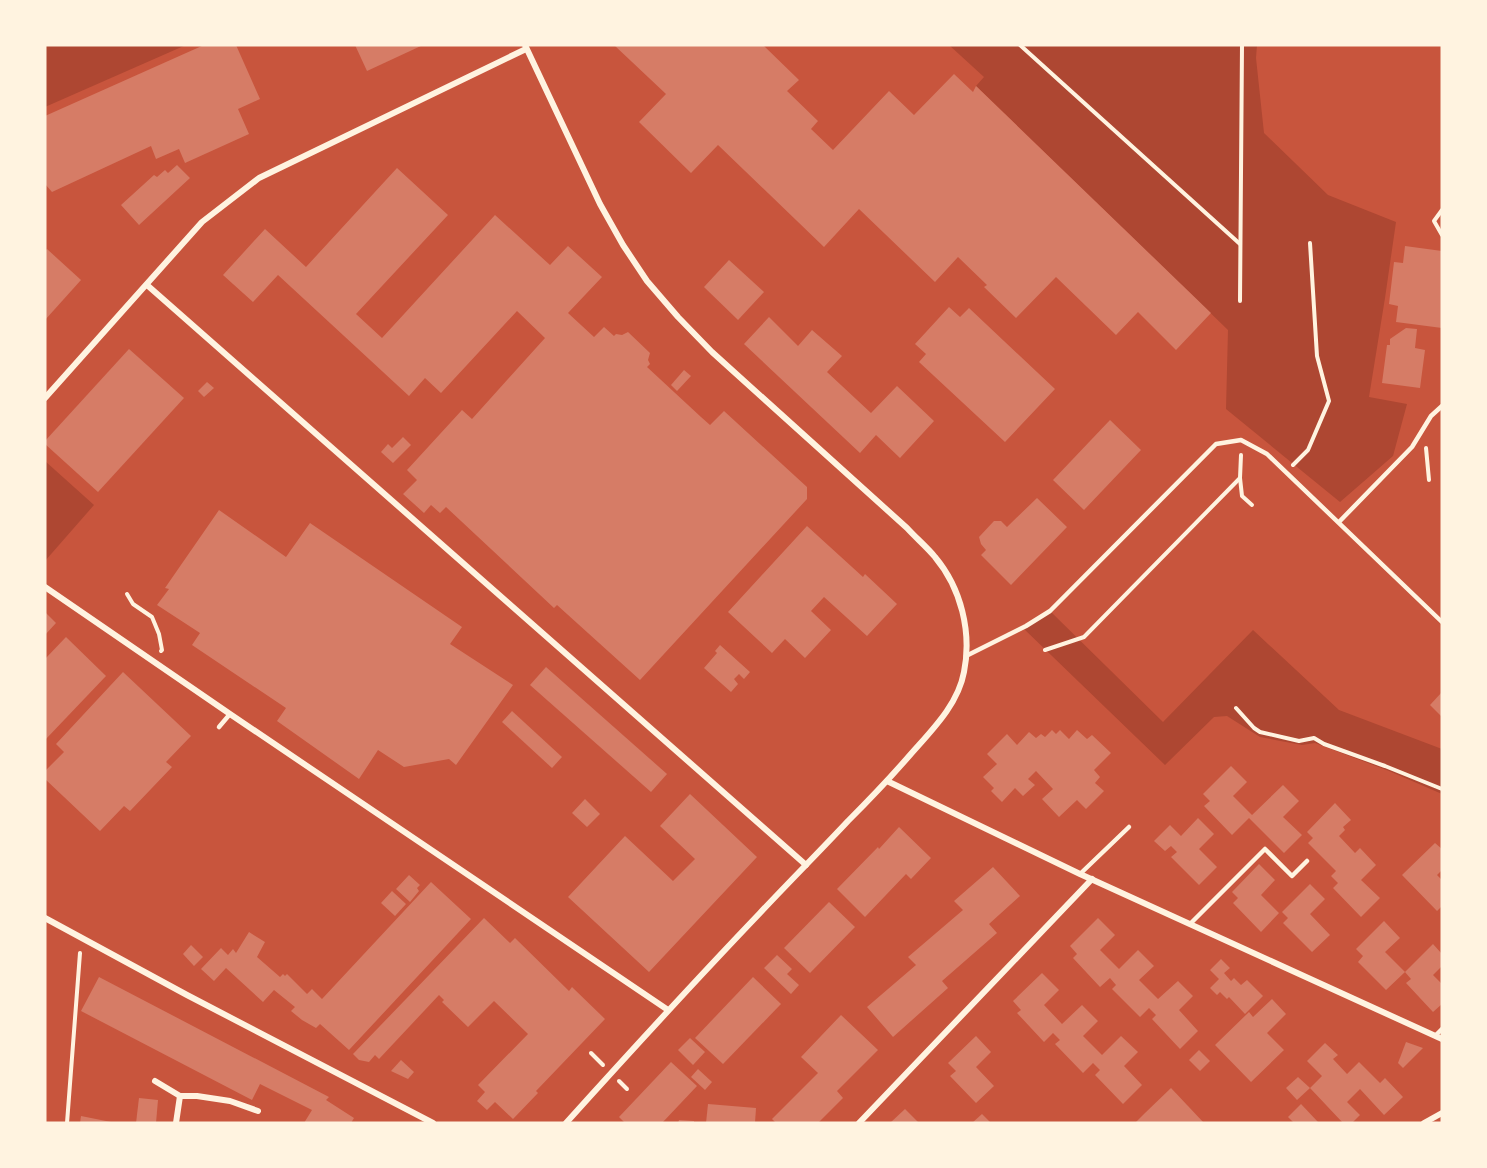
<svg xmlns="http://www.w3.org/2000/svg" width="1487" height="1168" font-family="'PT Sans',sans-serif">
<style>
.green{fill:#ae4732}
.building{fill:#d67c66}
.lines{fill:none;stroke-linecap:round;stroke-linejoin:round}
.path{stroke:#fff3e0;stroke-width:4}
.service{stroke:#fff3e0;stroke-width:4.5}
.minor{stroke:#fff3e0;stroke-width:6}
</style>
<rect width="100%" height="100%" fill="#c8553d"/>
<!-- green -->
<g class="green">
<polygon points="45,45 186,45 45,107"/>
<polygon points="949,45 1257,45 1256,58 1264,133 1328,195 1396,222 1385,298 1369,397 1407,404 1393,456 1340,502 1226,409 1228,330 976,86 984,77"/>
<polygon points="45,461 94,505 45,561"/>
<polygon points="1050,611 1163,722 1253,630 1339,710 1442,749 1442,794 1389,771 1315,743 1302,745 1260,737 1227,716 1214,717 1165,765 1023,628"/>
</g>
<!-- building -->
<g class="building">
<polygon points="204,45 236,45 260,99 238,109 249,134 185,163 179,149 156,159 151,146 52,192 45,184 45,116"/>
<polygon points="355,45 423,45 367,71"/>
<polygon points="614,45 763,45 799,80 787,91 818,121 811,129 833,150 889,91 914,115 954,74 973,92 976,86 1211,313 1176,350 1138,312 1116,335 1056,277 1016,318 984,287 987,285 958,257 935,282 859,209 824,247 718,145 691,173 639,122 666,94"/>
<polygon points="177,165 190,178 139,225 121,205 154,175 157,177 165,170 168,173"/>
<polygon points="397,168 448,215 356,314 382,338 495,215 550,265 568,246 602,277 568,313 594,337 604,327 614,336 616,334 622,335 628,332 650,353 648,360 650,364 647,367 701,417 710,425 724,411 807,487 807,499 640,680 557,605 554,608 446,507 440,513 431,505 424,513 403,494 417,480 407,470 462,410 472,419 545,338 517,311 441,393 425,378 409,396 278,275 253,302 223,275 265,229 306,267"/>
<polygon points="1405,246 1442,251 1442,328 1396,322 1398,306 1389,304 1394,262 1403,263"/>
<polygon points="47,249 81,280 45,320 45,251"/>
<polygon points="729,260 764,292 738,320 704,287"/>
<polygon points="949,307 960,317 969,308 1055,389 1005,442 919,362 926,354 915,344"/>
<polygon points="769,317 798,346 812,330 842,356 827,372 871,413 897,386 934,421 900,458 876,435 860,453 744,344"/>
<polygon points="1406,328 1417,329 1415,348 1425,350 1420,388 1382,383 1387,345 1390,345 1390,339"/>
<polygon points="129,349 184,398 98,492 45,444 45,441"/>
<polygon points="684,370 691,376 677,391 671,385"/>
<polygon points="207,382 214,388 204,397 198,391"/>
<polygon points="1110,420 1141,450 1084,510 1053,480"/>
<polygon points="403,437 411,445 393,463 381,452 388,444 392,448"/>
<polygon points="1037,498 1067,527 1011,585 981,555 986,550 981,544 979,537 994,521 1001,521 1007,527"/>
<polygon points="219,510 286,557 310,523 462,627 450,644 513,685 456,765 449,759 404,767 378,750 359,779 277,721 286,708 192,645 200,633 157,605 169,589 165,588"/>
<polygon points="807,526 863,577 865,574 897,604 867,636 824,597 811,611 831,630 805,658 785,639 772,653 728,612"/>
<polygon points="45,612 56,623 45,635"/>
<polygon points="66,637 106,676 45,740 45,659"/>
<polygon points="720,645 750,672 744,679 739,674 734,679 738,684 731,692 704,668 717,653 715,651"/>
<polygon points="546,667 667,774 651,792 530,685"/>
<polygon points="123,672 191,736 166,762 172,767 130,811 124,806 100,831 45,779 45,771 64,752 56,744"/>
<polygon points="1442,692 1442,717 1430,705"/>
<polygon points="512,711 562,757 552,768 502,722"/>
<polygon points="1052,730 1056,734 1060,730 1069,739 1077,730 1087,739 1092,735 1111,753 1094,770 1100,777 1095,783 1104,791 1086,809 1077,800 1059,817 1042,799 1053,789 1036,771 1028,779 1035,785 1023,796 1015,788 1002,802 991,791 994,788 983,777 997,764 987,754 1007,734 1017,745 1029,732 1036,738 1041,734 1045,737"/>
<polygon points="1231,766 1247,782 1233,796 1252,815 1283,785 1299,801 1283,817 1302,835 1284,853 1249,818 1232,835 1204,806 1210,801 1203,794"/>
<polygon points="690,794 757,857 649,972 568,897 625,836 673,881 695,859 660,826"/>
<polygon points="585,799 600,814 587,827 572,813"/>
<polygon points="1335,803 1351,820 1343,827 1345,830 1339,836 1355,853 1360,848 1376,865 1361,880 1380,898 1361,917 1333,888 1338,883 1331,876 1336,871 1308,843 1313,838 1307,832"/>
<polygon points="1198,818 1214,834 1199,849 1217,867 1199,885 1171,857 1177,852 1171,846 1165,851 1154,841 1170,825 1181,836"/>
<polygon points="899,827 931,858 911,879 906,874 865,917 837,889 878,847 879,849"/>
<polygon points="1435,843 1442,849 1442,870 1437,875 1442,880 1442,906 1437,911 1402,875"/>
<polygon points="1259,864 1275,880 1261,895 1279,913 1261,932 1233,903 1238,898 1232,892"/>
<polygon points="993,867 1020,896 989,924 997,933 942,981 948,988 893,1037 867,1007 916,965 908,957 963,910 954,901"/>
<polygon points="409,875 420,885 417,888 419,891 410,902 396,889"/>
<polygon points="431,882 471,919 349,1050 320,1024 316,1028 302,1020 291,1011 295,1007 274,990 263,1002 226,968 214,981 201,969 221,948 228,955 233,949 236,953 249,932 265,942 257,957 280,977 283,974 285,976 287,974 307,994 312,989 322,999"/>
<polygon points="1310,884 1325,899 1310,914 1330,935 1312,952 1283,923 1288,918 1282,912"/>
<polygon points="392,891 406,904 395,916 381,903"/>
<polygon points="829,902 855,927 810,973 784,948"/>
<polygon points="484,918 510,943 515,938 569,991 572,987 605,1019 536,1091 538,1093 513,1119 495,1102 487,1110 477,1101 485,1092 478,1085 528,1034 494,1001 468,1027 442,1002 444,1000 439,995 379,1059 375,1055 369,1062 359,1060 353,1054"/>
<polygon points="1098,918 1115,935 1100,950 1119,969 1138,950 1154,966 1139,980 1158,999 1178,981 1193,996 1179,1010 1198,1031 1180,1049 1152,1019 1156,1015 1149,1008 1140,1017 1112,989 1116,985 1110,978 1100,987 1073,958 1077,954 1070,946"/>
<polygon points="1384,921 1400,938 1385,952 1405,972 1386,990 1358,962 1363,956 1356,949"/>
<polygon points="1433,944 1442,954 1442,966 1433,975 1442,984 1442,1004 1433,1012 1406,983 1411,979 1405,972"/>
<polygon points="191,945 203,957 194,966 183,954"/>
<polygon points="777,955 792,969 787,974 799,985 791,994 764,968"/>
<polygon points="1221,959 1230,968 1224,973 1231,981 1234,978 1241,985 1247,980 1263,996 1245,1014 1229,997 1227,999 1220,992 1217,995 1210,988 1219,979 1210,970"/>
<polygon points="1042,973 1059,990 1044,1005 1062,1024 1082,1005 1098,1021 1083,1036 1102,1055 1121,1036 1138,1052 1124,1066 1142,1085 1123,1104 1095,1075 1100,1070 1093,1063 1083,1073 1055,1044 1060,1040 1053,1033 1044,1042 1017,1013 1021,1010 1013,1001"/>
<polygon points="99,977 329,1097 326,1100 354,1118 351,1123 304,1123 312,1110 260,1084 252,1100 81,1011"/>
<polygon points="753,977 781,1004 723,1064 695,1038"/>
<polygon points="1272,999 1286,1014 1267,1033 1284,1050 1251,1082 1215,1045 1249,1012 1253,1017"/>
<polygon points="841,1015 878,1050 837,1091 843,1098 818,1123 776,1123 772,1119 818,1073 801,1057"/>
<polygon points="976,1036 991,1052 976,1067 994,1086 976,1103 950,1076 956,1071 948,1063"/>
<polygon points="690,1038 705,1052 693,1065 678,1050"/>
<polygon points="1406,1042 1423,1048 1403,1068 1398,1063"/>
<polygon points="1325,1043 1338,1055 1333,1059 1347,1074 1359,1062 1380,1083 1385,1078 1403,1097 1384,1115 1360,1089 1347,1102 1360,1115 1352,1123 1343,1123 1310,1088 1322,1076 1307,1061"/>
<polygon points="1199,1050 1210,1061 1200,1071 1189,1060"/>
<polygon points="401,1060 414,1072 408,1079 391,1071"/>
<polygon points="671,1062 697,1086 662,1123 625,1123 619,1117"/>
<polygon points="698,1069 712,1082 705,1090 691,1077"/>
<polygon points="1298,1077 1310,1088 1297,1100 1286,1088"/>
<polygon points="1171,1088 1204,1123 1135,1123 1145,1113"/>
<polygon points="139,1098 158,1100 156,1123 136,1123"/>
<polygon points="708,1104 756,1108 755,1123 706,1123"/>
<polygon points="1301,1104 1318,1122 1317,1123 1294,1123 1288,1117"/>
<polygon points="905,1109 919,1123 890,1123"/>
<polygon points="982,1114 991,1123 972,1123"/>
<polygon points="81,1116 111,1122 111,1123 80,1123"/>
<polygon points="679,1120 694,1121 694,1123 678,1123"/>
</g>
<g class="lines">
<!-- path -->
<g class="path">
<polyline points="1020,45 1240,244"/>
<polyline points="1442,210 1434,221 1442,235"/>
<polyline points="1240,301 1242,45"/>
<polyline points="1426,448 1429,480"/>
<polyline points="1293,465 1308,450 1329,401 1317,356 1310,243"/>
<polyline points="1240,478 1242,496 1252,505"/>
<polyline points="127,594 133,604 152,617 159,634 162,650 161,651"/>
<polyline points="1045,650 1084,637 1240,478 1241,455"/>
<polyline points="1236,708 1254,728 1260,732 1299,741 1314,738 1324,744 1385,766 1442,789"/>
<polyline points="591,1053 603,1065"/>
<polyline points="619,1081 627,1089"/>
<polyline points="67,1123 80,953"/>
</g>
<!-- service -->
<g class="service">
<polyline points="1339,522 1412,447 1431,416 1442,406"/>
<polyline points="966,656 1026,626 1050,611 1216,444 1241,440 1267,454 1442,622"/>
<polyline points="219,727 230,714"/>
<polyline points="1080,874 1129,827"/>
<polyline points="1190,924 1265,849 1292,876 1307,861"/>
<polyline points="1435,1036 1442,1029"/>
</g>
<!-- minor -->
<g class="minor">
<path d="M525 45 600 204 623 245 647 281 678 317 712 352 907 528C916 538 927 547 935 557 961 588 972 632 964 672 958 705 931 731 910 755 890 778 869 800 848 821 819 852 789 882 760 913 694 982 630 1052 566 1123"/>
<polyline points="147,285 806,865"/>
<polyline points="45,398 202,222 259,178 526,49"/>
<polyline points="45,587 230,714 668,1010"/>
<polyline points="887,781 1080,874 1442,1039"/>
<polyline points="45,918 187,995 433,1123"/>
<polyline points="155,1081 180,1096"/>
<polyline points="176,1123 180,1096 197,1096 230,1101 258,1111"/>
<polyline points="859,1123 1092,879"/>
<polyline points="1424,1123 1442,1113"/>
</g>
</g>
<!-- border -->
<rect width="1487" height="1168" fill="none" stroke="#fff3e0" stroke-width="93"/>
</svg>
